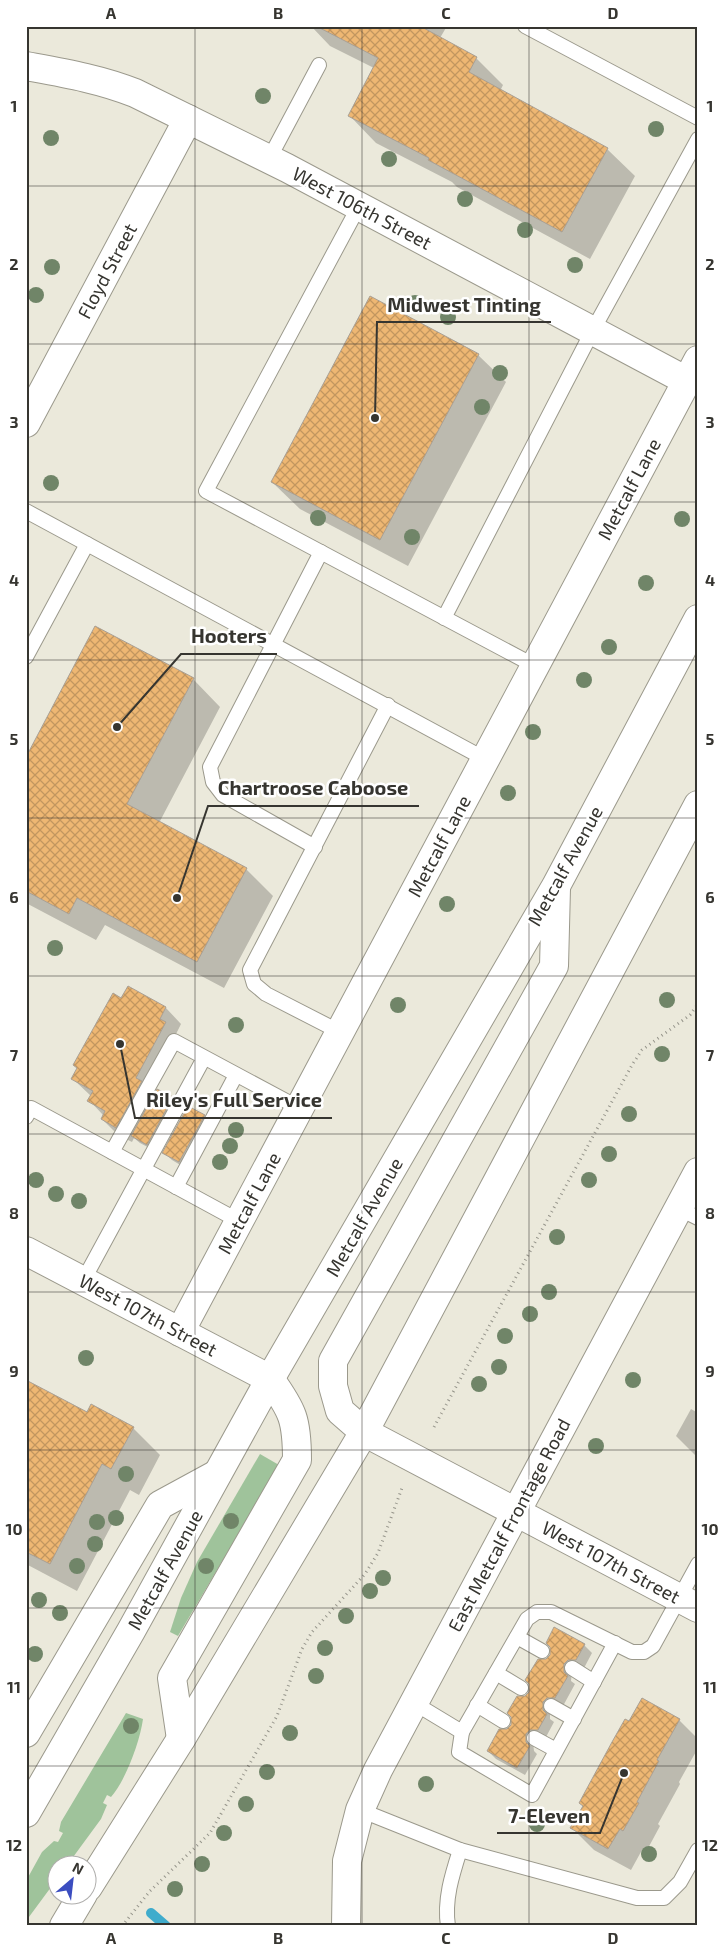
<svg xmlns="http://www.w3.org/2000/svg" width="724" height="1952" font-family="'Exo 2',sans-serif">
<style>
.grass{fill:#9fc39b}
.shadow{fill:#0003}
.lines{fill:none;stroke-linecap:round;stroke-linejoin:round}
.stream{stroke:#40accc;stroke-width:10}
.building{fill:url(#building-cross-hatch);stroke:#a9a095}
.service-casing{stroke:#9b998c;stroke-width:16}
.minor-casing{stroke:#9b998c;stroke-width:30}
.primary-casing{stroke:#9b998c;stroke-width:30}
.path{stroke:#96958b;stroke-width:3;stroke-dasharray:1 4;stroke-linecap:butt}
.service{stroke:#fff;stroke-width:14}
.minor{stroke:#fff;stroke-width:28}
.primary{stroke:#fff;stroke-width:28}
.tree{fill:#708568}
.grid{fill:none;stroke:#363530;stroke-width:1;stroke-opacity:0.55}
.labels{text-anchor:middle;stroke-width:5;stroke-linejoin:round;paint-order:stroke}
.street-label{font-size:19px;fill:#363530;stroke:#fff}
.leader{fill:none;stroke:#363530;stroke-width:2}
.callout-dot{fill:#363530;stroke:#fff;stroke-width:2}
.callout-label{font-size:20px;text-anchor:middle;font-weight:bold;fill:#363530;stroke:#fff;stroke-width:5;stroke-linejoin:round;paint-order:stroke}
.neatline{fill:none;stroke:#363530;stroke-width:2}
.grid-label{font-size:16px;text-anchor:middle;font-weight:bold;fill:#363530}
</style>
<defs>
<pattern id="building-cross-hatch" width="8" height="8" patternUnits="userSpaceOnUse" patternTransform="scale(1.25)"><rect width="8" height="8" fill="#eeb773"/><path d="M0 0l8 8M0 8l8-8" fill="none" stroke="#c2965f"/></pattern>
</defs>
<rect width="100%" height="100%" fill="#ebe9db"/>
<!-- grass -->
<g class="grass">
<polygon points="260,1454 279,1465 178,1636 170,1632 181,1598 197,1562"/>
<path d="M126 1713 143 1719C140 1741 126 1780 111 1797L107 1795 103 1803 107 1805 101 1819 68 1864H58L57 1879 26 1921V1881L42 1852 54 1841 58 1842 63 1833 59 1831 61 1822Z"/>
</g>
<!-- shadow -->
<g class="shadow">
<polygon points="311,26 447,26 440,38 476,58 503,85 500,91 607,149 635,176 590,259 457,187 452,182 376,143 349,115 374,68 330,46"/>
<polygon points="478,355 506,382 408,566 300,509 272,482"/>
<polygon points="193,679 220,707 159,823 246,869 273,896 224,988 105,925 96,940 26,903 26,759"/>
<polygon points="128,987 166,1008 181,1024 176,1034 181,1039 152,1093 155,1096 172,1098 180,1106 155,1151 140,1143 134,1138 132,1142 118,1135 102,1119 104,1116 89,1100 91,1096 73,1079"/>
<polygon points="204,1116 212,1123 187,1169 172,1160 164,1153"/>
<polygon points="26,1382 87,1414 133,1428 160,1455 139,1495 130,1490 77,1591 26,1564"/>
<polygon points="691,1409 698,1413 698,1458 676,1436"/>
<polygon points="584,1645 592,1653 584,1668 572,1672 571,1681 575,1684 563,1706 550,1710 550,1719 554,1722 546,1737 533,1742 534,1751 537,1754 525,1775 496,1759 488,1751 512,1726 525,1697 530,1693 547,1660"/>
<polygon points="679,1720 698,1739 698,1748 679,1782 680,1784 658,1824 660,1826 646,1852 642,1850 631,1870 594,1850 572,1828 630,1723"/>
</g>
<g class="lines">
<!-- stream -->
<polyline class="stream" points="151,1913 166,1926"/>
</g>
<!-- building -->
<g class="building">
<polygon points="316,26 420,26 477,57 469,72 608,148 562,232 428,160 429,158 348,116 378,58"/>
<polygon points="370,296 479,354 380,540 271,482"/>
<polygon points="95,626 194,678 127,804 247,868 197,962 77,898 69,914 26,891 26,757"/>
<polygon points="128,986 166,1007 160,1019 166,1022 136,1078 142,1081 116,1128 101,1119 105,1111 87,1101 93,1091 71,1079 77,1068 73,1065 113,993 121,998"/>
<polygon points="157,1089 173,1097 147,1145 131,1136"/>
<polygon points="188,1106 205,1115 179,1162 162,1153"/>
<polygon points="26,1380 87,1412 91,1404 134,1427 111,1469 102,1464 50,1564 26,1552"/>
<polygon points="554,1627 585,1644 576,1660 568,1660 564,1664 564,1672 568,1676 555,1698 547,1698 543,1702 543,1710 547,1714 538,1730 530,1730 526,1734 526,1742 530,1746 517,1768 487,1751 499,1729 507,1729 511,1725 511,1717 507,1713 517,1696 525,1696 529,1692 529,1684 525,1680 538,1659 546,1659 550,1655 550,1647 546,1643"/>
<polygon points="642,1698 680,1719 657,1760 659,1761 637,1802 639,1803 623,1831 620,1829 608,1849 570,1828 583,1806 579,1803 612,1742 625,1719 629,1721"/>
</g>
<g class="lines">
<!-- service casing -->
<g class="service-casing">
<g id="service">
<polyline points="525,26 698,118"/>
<polyline points="269,159 319,65"/>
<polyline points="359,206 206,491 535,666"/>
<polyline points="26,511 485,759"/>
<polyline points="444,618 593,330 698,139"/>
<polyline points="26,657 87,544"/>
<polyline points="315,847 223,795 213,782 210,767 321,552"/>
<polyline points="340,1032 266,994 254,984 250,970 388,705"/>
<polyline points="26,1117 31,1108 239,1221"/>
<polyline points="112,1152 174,1041 299,1108"/>
<polyline points="176,1187 236,1075"/>
<polyline points="678,1208 698,1218"/>
<polyline points="83,1281 204,1058"/>
<polyline points="517,1637 542,1651"/>
<polyline points="572,1668 594,1682"/>
<polyline points="496,1673 521,1688"/>
<polyline points="414,1703 462,1732 527,1619 537,1612 551,1612 632,1652 644,1652 653,1646 698,1564"/>
<polyline points="477,1705 503,1721"/>
<polyline points="551,1706 574,1719"/>
<polyline points="462,1732 459,1752 532,1795 615,1643"/>
<polyline points="534,1738 556,1750"/>
<polyline points="360,1810 460,1850 637,1898 664,1898 680,1882 698,1850"/>
<path d="M448 1926C444 1900 452 1875 460 1850"/>
</g>
</g>
<!-- minor casing -->
<g class="minor-casing">
<g id="minor">
<path d="M26 66C64 73 100 79 135 93L287 168 687 381"/>
<polyline points="26,423 188,119"/>
<polyline points="26,1251 270,1379"/>
<polyline points="180,1332 698,360"/>
<polyline points="364,1432 698,1608"/>
<polyline points="346,1926 347,1861 360,1810 378,1770 698,1172"/>
</g>
</g>
<!-- primary casing -->
<g class="primary-casing">
<g id="primary">
<polyline points="364,1432 340,1411 333,1386 333,1361 554,966 556,888"/>
<polyline points="26,1733 160,1505 217,1474"/>
<path d="M181 1739 172 1678 297 1460C297 1420 293 1411 270 1379"/>
<polyline points="26,1813 131,1631 270,1379 556,886 698,619"/>
<polyline points="88,1887 181,1739 364,1432 698,805"/>
<polyline points="64,1926 83,1894"/>
</g>
</g>
<!-- path -->
<g class="path">
<polyline points="434,1427 632,1065 642,1050 690,1015 698,1004"/>
<polyline points="122,1926 150,1891 210,1833 277,1716 302,1649 312,1632 365,1574 378,1553 402,1488"/>
</g>
<!-- service -->
<use href="#service" class="service"/>
<!-- minor -->
<use href="#minor" class="minor"/>
<!-- primary -->
<use href="#primary" class="primary"/>
</g>
<!-- trees -->
<g class="tree">
<circle cx="263" cy="96" r="8"/>
<circle cx="656" cy="129" r="8"/>
<circle cx="51" cy="138" r="8"/>
<circle cx="389" cy="159" r="8"/>
<circle cx="465" cy="199" r="8"/>
<circle cx="525" cy="230" r="8"/>
<circle cx="575" cy="265" r="8"/>
<circle cx="52" cy="267" r="8"/>
<circle cx="36" cy="295" r="8"/>
<circle cx="415" cy="303" r="8"/>
<circle cx="448" cy="317" r="8"/>
<circle cx="500" cy="373" r="8"/>
<circle cx="482" cy="407" r="8"/>
<circle cx="51" cy="483" r="8"/>
<circle cx="318" cy="518" r="8"/>
<circle cx="682" cy="519" r="8"/>
<circle cx="412" cy="537" r="8"/>
<circle cx="646" cy="583" r="8"/>
<circle cx="609" cy="647" r="8"/>
<circle cx="584" cy="680" r="8"/>
<circle cx="533" cy="732" r="8"/>
<circle cx="508" cy="793" r="8"/>
<circle cx="447" cy="904" r="8"/>
<circle cx="55" cy="948" r="8"/>
<circle cx="667" cy="1000" r="8"/>
<circle cx="398" cy="1005" r="8"/>
<circle cx="236" cy="1025" r="8"/>
<circle cx="662" cy="1054" r="8"/>
<circle cx="629" cy="1114" r="8"/>
<circle cx="236" cy="1130" r="8"/>
<circle cx="230" cy="1146" r="8"/>
<circle cx="609" cy="1154" r="8"/>
<circle cx="220" cy="1162" r="8"/>
<circle cx="36" cy="1180" r="8"/>
<circle cx="589" cy="1180" r="8"/>
<circle cx="56" cy="1194" r="8"/>
<circle cx="79" cy="1201" r="8"/>
<circle cx="557" cy="1237" r="8"/>
<circle cx="549" cy="1292" r="8"/>
<circle cx="530" cy="1314" r="8"/>
<circle cx="505" cy="1336" r="8"/>
<circle cx="86" cy="1358" r="8"/>
<circle cx="499" cy="1367" r="8"/>
<circle cx="633" cy="1380" r="8"/>
<circle cx="479" cy="1384" r="8"/>
<circle cx="596" cy="1446" r="8"/>
<circle cx="126" cy="1474" r="8"/>
<circle cx="116" cy="1518" r="8"/>
<circle cx="231" cy="1521" r="8"/>
<circle cx="97" cy="1522" r="8"/>
<circle cx="95" cy="1544" r="8"/>
<circle cx="77" cy="1566" r="8"/>
<circle cx="206" cy="1566" r="8"/>
<circle cx="383" cy="1578" r="8"/>
<circle cx="370" cy="1591" r="8"/>
<circle cx="39" cy="1600" r="8"/>
<circle cx="60" cy="1613" r="8"/>
<circle cx="346" cy="1616" r="8"/>
<circle cx="325" cy="1648" r="8"/>
<circle cx="35" cy="1654" r="8"/>
<circle cx="316" cy="1676" r="8"/>
<circle cx="131" cy="1726" r="8"/>
<circle cx="290" cy="1733" r="8"/>
<circle cx="267" cy="1772" r="8"/>
<circle cx="426" cy="1784" r="8"/>
<circle cx="246" cy="1804" r="8"/>
<circle cx="537" cy="1824" r="8"/>
<circle cx="224" cy="1833" r="8"/>
<circle cx="649" cy="1854" r="8"/>
<circle cx="202" cy="1864" r="8"/>
<circle cx="175" cy="1889" r="8"/>
</g>
<!-- grid -->
<path class="grid" d="M195 26V1926M362 26V1926M529 26V1926M26 186H698M26 344H698M26 502H698M26 660H698M26 818H698M26 976H698M26 1134H698M26 1292H698M26 1450H698M26 1608H698M26 1766H698"/>
<g class="labels">
<!-- street labels -->
<g class="street-label">
<text transform="translate(362 208) rotate(28)" y="7">West 106th Street</text>
<text transform="translate(107 271) rotate(-62)" y="7">Floyd Street</text>
<text transform="translate(629 489) rotate(-62)" y="7">Metcalf Lane</text>
<text transform="translate(439 846) rotate(-62)" y="7">Metcalf Lane</text>
<text transform="translate(565 866) rotate(-61)" y="7">Metcalf Avenue</text>
<text transform="translate(249 1203) rotate(-62)" y="7">Metcalf Lane</text>
<text transform="translate(364 1217) rotate(-60)" y="7">Metcalf Avenue</text>
<text transform="translate(148 1315) rotate(28)" y="7">West 107th Street</text>
<text transform="translate(509 1525) rotate(-62)" y="7">East Metcalf Frontage Road</text>
<text transform="translate(611 1562) rotate(28)" y="7">West 107th Street</text>
<text transform="translate(165 1570) rotate(-61)" y="7">Metcalf Avenue</text>
</g>
</g>
<!-- callouts -->
<path class="leader" d="M375 418L377 322H551M117 727L181 654H277M177 898L208 806H419M120 1044L135 1118H332M624 1773L600 1833H497"/>
<g class="callout-dot">
<circle cx="375" cy="418" r="5"/>
<circle cx="117" cy="727" r="5"/>
<circle cx="177" cy="898" r="5"/>
<circle cx="120" cy="1044" r="5"/>
<circle cx="624" cy="1773" r="5"/>
</g>
<g class="callout-label">
<text x="464" y="312">Midwest Tinting</text>
<text x="229" y="643">Hooters</text>
<text x="313" y="795">Chartroose Caboose</text>
<text x="234" y="1107">Riley's Full Service</text>
<text x="549" y="1823">7-Eleven</text>
</g>
<!-- border -->
<rect width="724" height="1952" fill="none" stroke="#ffffff" stroke-width="55"/>
<!-- north arrow -->
<g transform="translate(72 1880) rotate(28)"><circle r="24" fill="#ffffff" stroke="#afaeac"/>
<path d="M0-4L9 19L0 12L-9 19Z" fill="#3b4dc0"/>
<text y="-8" font-size="14" font-weight="bold" text-anchor="middle" fill="#363530">N</text>
</g>
<rect x="28" y="28" width="668" height="1896" class="neatline"/>
<g class="grid-label">
<text x="111" y="19">A</text>
<text x="278" y="19">B</text>
<text x="446" y="19">C</text>
<text x="613" y="19">D</text>
<text x="14" y="112">1</text>
<text x="710" y="112">1</text>
<text x="14" y="270">2</text>
<text x="710" y="270">2</text>
<text x="14" y="428">3</text>
<text x="710" y="428">3</text>
<text x="14" y="586">4</text>
<text x="710" y="586">4</text>
<text x="14" y="745">5</text>
<text x="710" y="745">5</text>
<text x="14" y="903">6</text>
<text x="710" y="903">6</text>
<text x="14" y="1061">7</text>
<text x="710" y="1061">7</text>
<text x="14" y="1219">8</text>
<text x="710" y="1219">8</text>
<text x="14" y="1377">9</text>
<text x="710" y="1377">9</text>
<text x="14" y="1535">10</text>
<text x="710" y="1535">10</text>
<text x="14" y="1693">11</text>
<text x="710" y="1693">11</text>
<text x="14" y="1851">12</text>
<text x="710" y="1851">12</text>
<text x="111" y="1944">A</text>
<text x="278" y="1944">B</text>
<text x="446" y="1944">C</text>
<text x="613" y="1944">D</text>
</g>
</svg>
